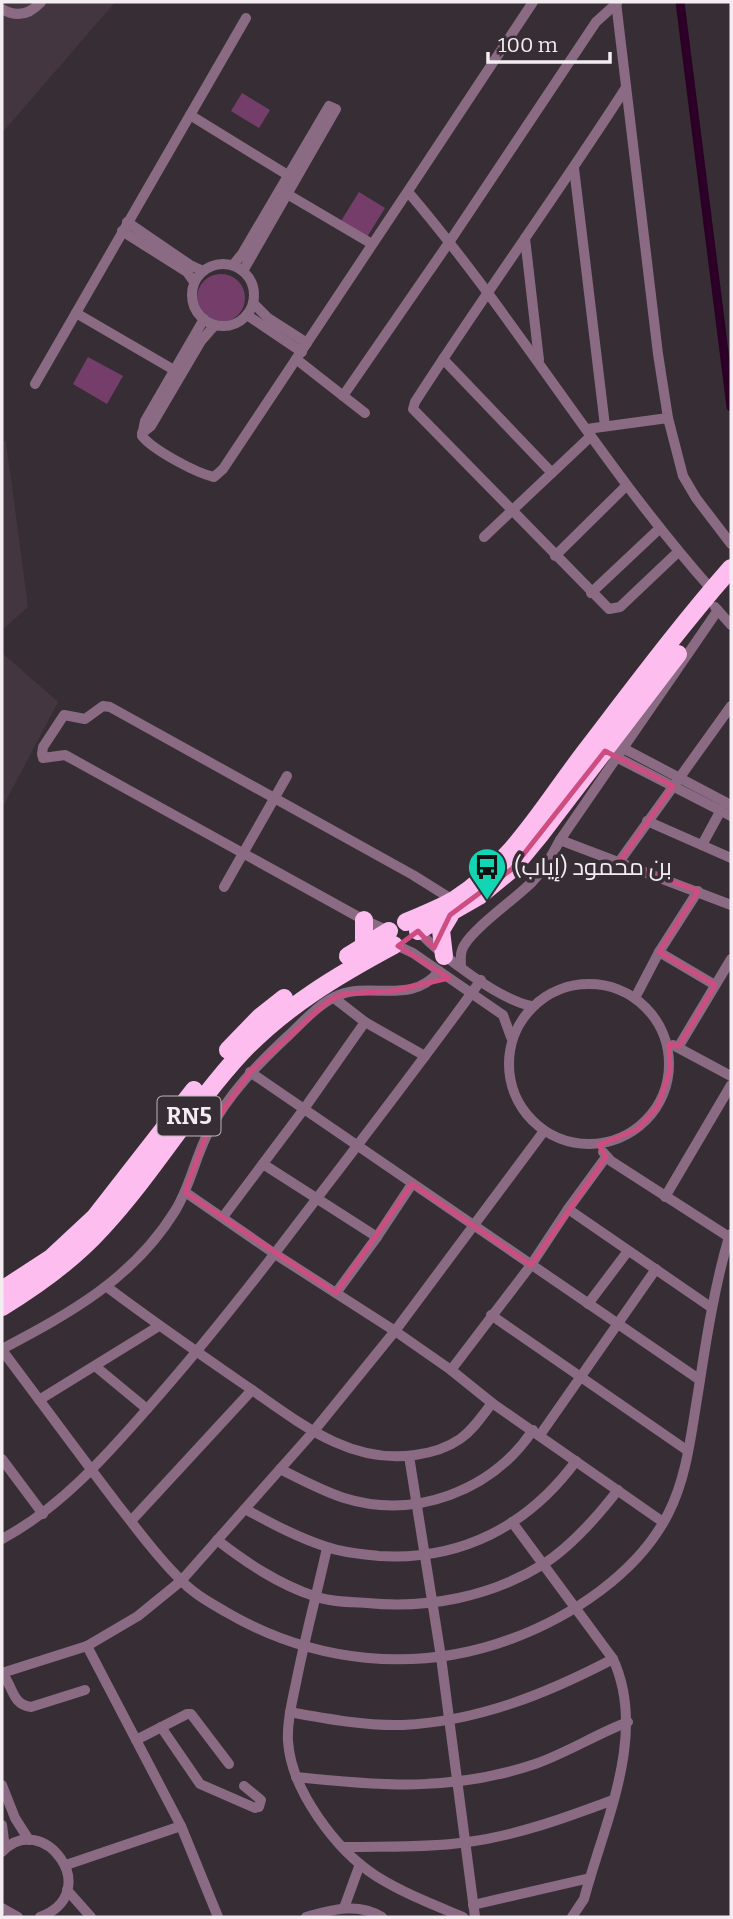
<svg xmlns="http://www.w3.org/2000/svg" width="733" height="1919" font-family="Bitter,Cairo,serif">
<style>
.built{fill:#443641}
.green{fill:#753e6a}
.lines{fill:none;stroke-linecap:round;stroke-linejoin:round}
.canal{stroke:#2c0026;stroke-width:9}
.street{stroke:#8a6b83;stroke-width:10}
.highway{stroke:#fdbeef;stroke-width:18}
.marked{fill:none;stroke:#ce4d81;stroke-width:5;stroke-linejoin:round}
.labels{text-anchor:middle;stroke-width:7;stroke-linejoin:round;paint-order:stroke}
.shield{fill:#372e35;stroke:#bbb4b9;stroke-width:2}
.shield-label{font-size:23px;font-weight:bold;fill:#f3edf2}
.poi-label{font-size:24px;fill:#f3edf2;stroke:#372e35;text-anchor:start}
</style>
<rect width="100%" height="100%" fill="#372e35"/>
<!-- built -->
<g class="built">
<polygon points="2,2 115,2 2,133"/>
<polygon points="2,439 6,442 28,607 2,630"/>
<polygon points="2,653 58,702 2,808"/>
</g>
<!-- green -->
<g class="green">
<polygon points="242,93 270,110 259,128 231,111"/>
<polygon points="359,192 385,208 367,237 341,221"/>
<circle cx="221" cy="298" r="24"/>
<polygon points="88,357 123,376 107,404 73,384"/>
</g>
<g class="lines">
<!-- canal -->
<polyline class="canal" points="680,2 731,407"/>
<!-- street -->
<g class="street">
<polyline points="616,2 658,354 668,418 683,476 696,498 731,544"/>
<path d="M2 9C17 18 30 14 41 2"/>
<path d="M625 89C557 195 483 296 415 402L413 409 609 609 620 607 678 552"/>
<polyline points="190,115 291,177"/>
<polyline points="574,168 605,426"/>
<polyline points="282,191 372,244"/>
<path d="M409 193C517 320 601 465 712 590"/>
<polyline points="127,222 190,265 203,271"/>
<polyline points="122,231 187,272 194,282"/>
<polyline points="525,238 539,360"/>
<circle cx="223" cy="295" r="31"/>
<polyline points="233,265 242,254 329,106 336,109 243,271"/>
<polyline points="253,303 268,318 307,343"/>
<polyline points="76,313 174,370"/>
<polyline points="247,315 302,352"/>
<path d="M204 319 145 421 142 436C153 450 196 473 214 477L223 469C327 313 430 158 533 2"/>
<polyline points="296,359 365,413"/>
<polyline points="443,359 552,473"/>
<polyline points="35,384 246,18"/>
<polyline points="343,396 450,241 596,22 617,3"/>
<polyline points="587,429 668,418"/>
<polyline points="142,433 151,426 201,341 215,325"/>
<polyline points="484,537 591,436"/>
<polyline points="555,556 626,486"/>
<polyline points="591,593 659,529"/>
<polyline points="715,607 731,625"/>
<polyline points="617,745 731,805"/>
<polyline points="612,755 731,816"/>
<polyline points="647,821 731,858"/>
<polyline points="560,840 718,610"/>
<polyline points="702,845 721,810"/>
<polyline points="619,862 731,706"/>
<polyline points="224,887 287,776"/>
<polyline points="389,931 364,920 65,755 43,758 42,754 43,747 64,715 85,719 103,706 110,707 413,875 453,900"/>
<path d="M418 931C442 956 498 999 531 1006"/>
<polyline points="398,946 413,953 503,1015 511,1037"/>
<polyline points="659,952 715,985"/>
<path d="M461 967C461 962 460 955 462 950 467 932 517 898 533 881 545 869 552 855 560 840L731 905"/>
<circle cx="589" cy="1064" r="80"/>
<polyline points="334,998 365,1022 425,1056"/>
<polyline points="635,998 659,952 698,891"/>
<polyline points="673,1045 731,1076"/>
<polyline points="679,1046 731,959"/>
<polyline points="250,1072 700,1380"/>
<polyline points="603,1152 611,1161 729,1237 731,1234"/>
<polyline points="263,1164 377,1237 336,1293"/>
<polyline points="185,1192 275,1254 395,1331 451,1370 492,1403 663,1522"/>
<polyline points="665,1197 731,1085"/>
<polyline points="568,1209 712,1308"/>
<polyline points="223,1217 304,1109 365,1022"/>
<polyline points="377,1237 412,1184"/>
<path d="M107 1287C151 1320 197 1352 242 1383 295 1419 347 1465 415 1455 430 1453 447 1448 460 1439 473 1430 482 1416 492 1403"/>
<polyline points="588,1304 628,1251"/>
<polyline points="491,1315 688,1451"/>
<path d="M2 1349C70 1313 133 1279 175 1211 190 1187 195 1158 208 1133 228 1094 258 1064 289 1035 304 1021 319 1003 339 995 373 982 412 1005 439 971"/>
<path d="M2 1350C41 1402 79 1454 118 1505 138 1530 157 1557 180 1579 192 1593 211 1603 226 1612 313 1663 416 1674 511 1639 571 1617 638 1573 668 1514 687 1477 691 1434 698 1393 706 1341 714 1288 729 1237"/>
<polyline points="95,1366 147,1409"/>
<polyline points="451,1370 531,1265 568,1209 606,1157"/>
<polyline points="39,1400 159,1326"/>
<polyline points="540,1435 656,1269"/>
<polyline points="409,1456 441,1657 475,1917"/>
<polyline points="2,1459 43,1514"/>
<path d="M280 1469C300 1479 322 1491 344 1498 415 1520 492 1491 533 1430"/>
<path d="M245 1509C271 1523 298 1538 327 1547 344 1553 362 1554 379 1556 461 1561 528 1526 576 1461"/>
<polyline points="131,1521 252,1390"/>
<path d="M512 1522 613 1659C648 1735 604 1823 584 1899L572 1917"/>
<path d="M2 1539C60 1508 105 1457 148 1408 195 1355 239 1300 282 1244 349 1156 417 1069 481 980"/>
<path d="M217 1540C247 1563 278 1584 314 1596 330 1602 350 1602 367 1603 427 1609 490 1597 542 1565 571 1547 597 1517 618 1490"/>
<path d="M327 1548C317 1593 305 1637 296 1683 292 1702 287 1722 288 1741 291 1790 336 1850 376 1876 403 1893 434 1905 463 1917"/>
<polyline points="87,1646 181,1826 218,1917"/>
<polyline points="2,1673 87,1646 138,1616 181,1581 313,1432 395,1331 544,1131"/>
<path d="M2 1673C13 1686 12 1705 31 1707L85 1690"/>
<path d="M290 1712C327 1719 366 1726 403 1725 479 1721 546 1694 613 1659"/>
<polyline points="161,1727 200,1784 255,1808 259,1807 261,1800 244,1786"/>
<polyline points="136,1740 187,1714 191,1714 229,1764"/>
<path d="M296 1777C380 1786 452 1792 535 1764 567 1753 596 1734 628 1722"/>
<polyline points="2,1785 15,1818 29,1840"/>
<polyline points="2,1825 5,1848"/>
<path d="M345 1847C385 1846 428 1848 468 1842 518 1835 565 1818 613 1800"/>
<path d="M2 1852C42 1808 106 1892 40 1917"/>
<polyline points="66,1865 181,1826"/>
<polyline points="67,1890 91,1917"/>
<polyline points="473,1905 590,1878"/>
<polyline points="2,1908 18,1917"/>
<polyline points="344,1908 360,1864"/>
<path d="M306 1917C332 1910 357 1902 382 1917"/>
</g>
<!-- highway -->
<g class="highway">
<path d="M406 922C422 915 439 909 454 900 514 862 546 802 588 748 634 688 681 625 731 568"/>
<polyline points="418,931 479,896 512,869 540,835 678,654"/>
<polyline points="364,947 364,920"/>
<polyline points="348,956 389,931"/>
<polyline points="444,956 441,930 450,915"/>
<polyline points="228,1050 260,1017 284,998"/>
<polyline points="2,1290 51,1258 95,1217 194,1090"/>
<path d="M2 1307C38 1285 74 1259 102 1228 153 1173 191 1107 242 1052 286 1006 338 975 394 945"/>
</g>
</g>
<!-- marked area -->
<path class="marked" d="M605 751 673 786 619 862 698 891 659 952 715 985 679 1046 669 1044 670 1071 658 1106 638 1129 599 1145 606 1157 531 1265 412 1184 336 1293 185 1192 207 1133 250 1072 327 1002 343 994 393 991 449 978 398 946 418 931 434 948 450 915 512 869Z"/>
<!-- icons -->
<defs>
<g id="bus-pin" transform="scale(2.0125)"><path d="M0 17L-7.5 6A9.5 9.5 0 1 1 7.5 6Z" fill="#12d5b4" stroke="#372e35"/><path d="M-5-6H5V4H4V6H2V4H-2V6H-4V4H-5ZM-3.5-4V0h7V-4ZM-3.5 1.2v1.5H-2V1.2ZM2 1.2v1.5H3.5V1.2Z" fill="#111"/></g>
</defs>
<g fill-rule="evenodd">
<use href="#bus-pin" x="487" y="867"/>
</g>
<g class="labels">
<!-- shield labels -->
<rect class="shield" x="157.5" y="1096.5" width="63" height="39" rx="5"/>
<g class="shield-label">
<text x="189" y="1124">RN5</text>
</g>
<!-- poi labels -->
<g class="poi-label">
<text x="514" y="875">بن محمود (إياب)</text>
</g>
</g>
<!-- border -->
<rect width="733" height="1919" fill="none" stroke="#f3edf2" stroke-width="7"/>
<!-- scale -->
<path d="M488 52v10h122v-10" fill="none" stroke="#f3edf2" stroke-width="3.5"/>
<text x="498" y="52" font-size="21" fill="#f3edf2" stroke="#372e35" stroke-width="5" paint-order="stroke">100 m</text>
</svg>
